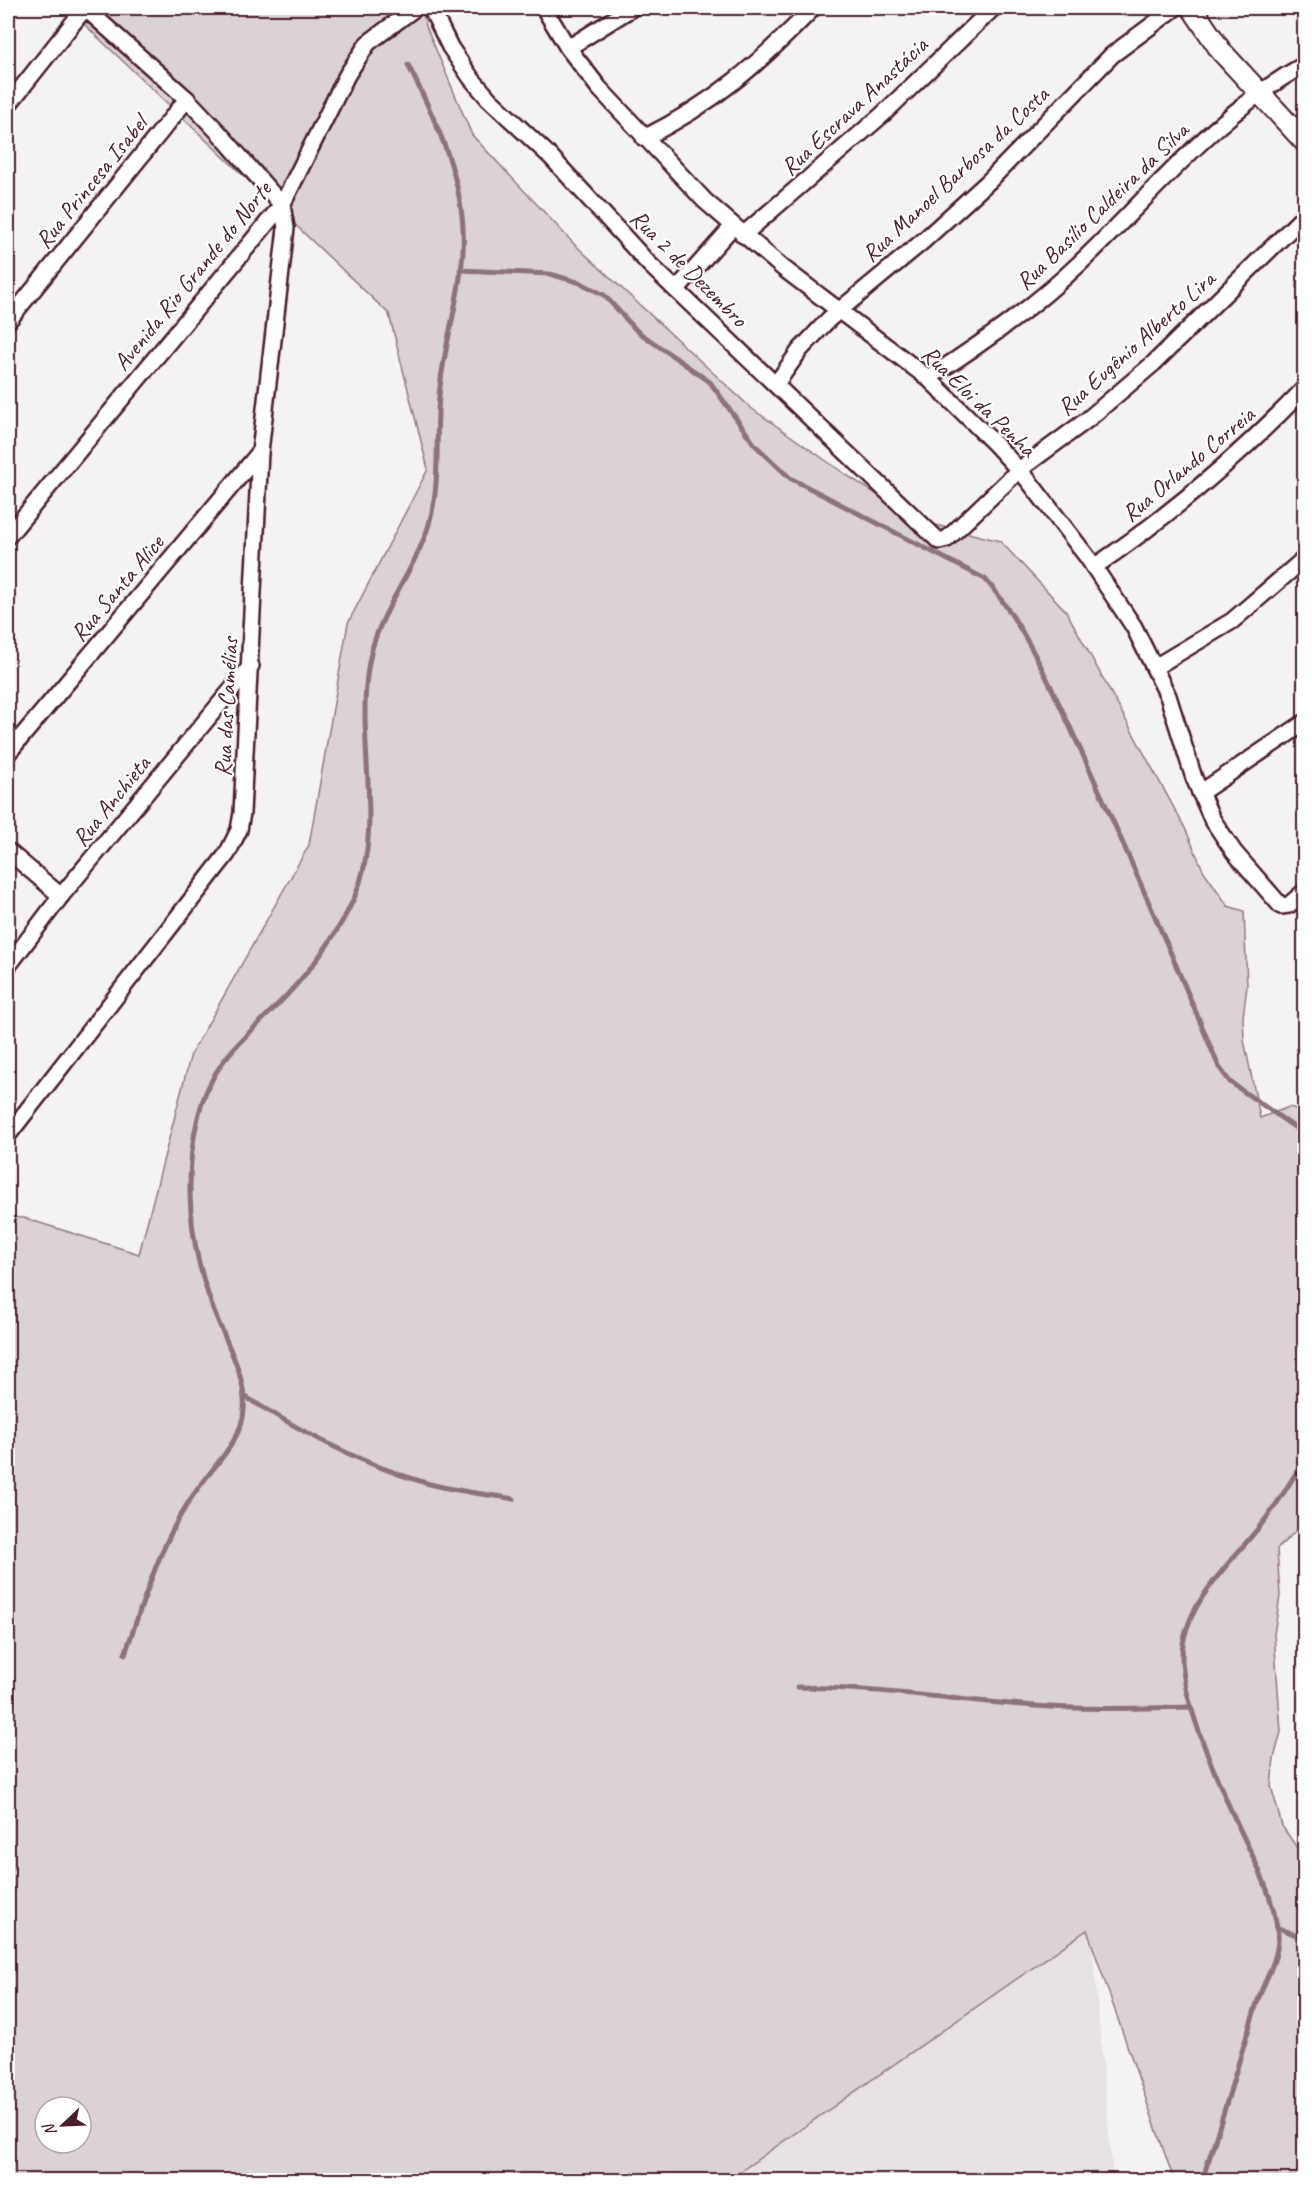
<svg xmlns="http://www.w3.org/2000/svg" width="1312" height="2188" font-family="Caveat,sans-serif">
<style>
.built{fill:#e7e2e3}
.green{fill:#dbd2d5;stroke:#927880;stroke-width:1.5;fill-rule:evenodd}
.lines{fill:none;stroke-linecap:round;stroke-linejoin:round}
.stream{stroke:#8d727a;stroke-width:5}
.minor-casing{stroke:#4a1f2b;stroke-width:20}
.tertiary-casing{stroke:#4a1f2b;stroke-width:24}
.minor{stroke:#fff;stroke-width:15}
.tertiary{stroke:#fff;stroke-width:20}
.labels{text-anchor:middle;stroke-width:4.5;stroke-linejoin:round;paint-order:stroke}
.street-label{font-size:24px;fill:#4a1f2b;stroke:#fff}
</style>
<rect width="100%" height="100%" fill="#f4f2f2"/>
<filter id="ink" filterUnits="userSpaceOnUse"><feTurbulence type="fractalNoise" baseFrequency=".0167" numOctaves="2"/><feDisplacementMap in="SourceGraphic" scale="12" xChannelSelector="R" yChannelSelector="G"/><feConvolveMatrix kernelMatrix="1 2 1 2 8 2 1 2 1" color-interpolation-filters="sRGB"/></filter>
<g filter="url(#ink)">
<!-- built -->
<polygon class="built" points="1087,1930 1092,1942 1113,2180 728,2180"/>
<!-- green -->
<path class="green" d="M67 8H421L426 26 472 135 574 244 751 408 845 474 916 520 1000 541 1066 611 1185 828 1203 870 1228 906 1244 911 1247 986 1243 1017 1244 1040 1260 1118 1289 1107 1304 1111V1523L1277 1549 1280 1596 1274 1634 1281 1732 1274 1758 1271 1786 1282 1826 1304 1858V1922L1299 1948 1304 1950V2180H1174L1087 1930 728 2180H8V1217L24 1218 139 1254 191 1054 309 845 348 623 428 469 389 314ZM45 2107H81V2143H45Z"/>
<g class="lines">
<!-- stream -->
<g class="stream">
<path d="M460 270 550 274 581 283 604 295 637 331 710 382 755 445 790 478 985 579C1024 623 1057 699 1082 753 1130 857 1175 962 1219 1067L1230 1082 1304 1134"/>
<path d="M244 1396C301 1431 358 1463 423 1482 452 1491 484 1494 514 1499"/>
<path d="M125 1654C146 1594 163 1533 202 1483 218 1462 243 1437 244 1409 247 1374 222 1336 211 1303 190 1245 183 1179 198 1117 212 1057 249 1036 287 995 314 966 339 932 355 896 387 822 351 727 372 649 384 605 416 568 429 524 442 480 434 432 440 387 445 342 460 297 463 252 467 185 437 122 408 65"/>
<path d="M797 1687C877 1688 956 1700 1035 1706 1087 1710 1139 1708 1191 1707"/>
<polyline points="1276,1927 1304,1938"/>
<path d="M1202 2180C1222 2122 1238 2062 1257 2003 1264 1980 1279 1960 1278 1935 1274 1891 1247 1847 1230 1808 1213 1770 1182 1697 1182 1657 1182 1602 1237 1558 1267 1517 1281 1499 1292 1479 1304 1460"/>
</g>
<!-- minor casing -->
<g class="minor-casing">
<g id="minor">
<polyline points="431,8 450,47 471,78 489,99 551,157 649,264 939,541 947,539 1019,470 1087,420 1154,363 1304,216"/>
<polyline points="544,8 568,48 599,88 705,201 783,268 928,378 996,445 1028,480 1088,558 1134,627 1168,696 1194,778 1212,819 1234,852 1281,906 1289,905 1304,892"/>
<polyline points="568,48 632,8"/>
<polyline points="8,105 85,8"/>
<path d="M644 138C714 103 759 64 813 8"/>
<polyline points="743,235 882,115 993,8"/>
<polyline points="676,290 733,226"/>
<polyline points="8,321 187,99"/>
<path d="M928 378C982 344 1034 307 1080 263 1152 195 1216 113 1304 65"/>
<polyline points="776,384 800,350 829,319 922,242 989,181 1112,55 1175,8"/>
<polyline points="8,536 282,205 347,75 368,43 415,8"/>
<path d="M1094 567C1171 515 1240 455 1304 389"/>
<polyline points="1155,667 1232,621 1304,559"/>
<polyline points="8,753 260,452"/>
<polyline points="1200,793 1304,723"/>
<polyline points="8,851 61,896"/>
<polyline points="8,966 61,896 251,666"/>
<polyline points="8,1135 227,854 239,830 242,813 260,452 286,228 282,205 221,135 187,99 85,8"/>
</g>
</g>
<!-- tertiary casing -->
<g class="tertiary-casing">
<polyline id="tertiary" points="1192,8 1221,51 1304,141"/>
</g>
<!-- minor -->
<use href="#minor" class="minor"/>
<!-- tertiary -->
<use href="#tertiary" class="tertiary"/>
</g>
</g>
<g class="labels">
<!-- street labels -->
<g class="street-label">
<text transform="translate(854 106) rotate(-43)" y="8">Rua Escrava Anastácia</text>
<text transform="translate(955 174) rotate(-43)" y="8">Rua Manoel Barbosa da Costa</text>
<text transform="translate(91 182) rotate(-51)" y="8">Rua Princesa Isabel</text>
<text transform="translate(1102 206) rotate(-44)" y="8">Rua Basílio Caldeira da Silva</text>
<text transform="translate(689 268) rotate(45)" y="8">Rua 2 de Dezembro</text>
<text transform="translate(192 276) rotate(-51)" y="8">Avenida Rio Grande do Norte</text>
<text transform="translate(1136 343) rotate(-42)" y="8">Rua Eugênio Alberto Lira</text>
<text transform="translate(979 401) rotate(44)" y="8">Rua Eloi da Penha</text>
<text transform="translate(1188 464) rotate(-40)" y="8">Rua Orlando Correia</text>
<text transform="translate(117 588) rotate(-50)" y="8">Rua Santa Alice</text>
<text transform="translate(226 707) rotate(-87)" y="8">Rua das Camélias</text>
<text transform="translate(111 801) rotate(-51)" y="8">Rua Anchieta</text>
</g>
</g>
<!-- margin -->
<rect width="1312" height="2188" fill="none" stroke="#fff" stroke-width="30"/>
<rect x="15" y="15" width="1282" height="2158" fill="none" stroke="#4a1f2b" stroke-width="2" filter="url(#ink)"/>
<!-- north arrow -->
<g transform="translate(63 2125) rotate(247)"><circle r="28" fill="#ffffff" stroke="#b7a5aa" stroke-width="1.5"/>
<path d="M0-4.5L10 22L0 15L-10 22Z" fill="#4a1f2b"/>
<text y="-9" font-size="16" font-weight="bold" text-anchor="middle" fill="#4a1f2b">N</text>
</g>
</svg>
